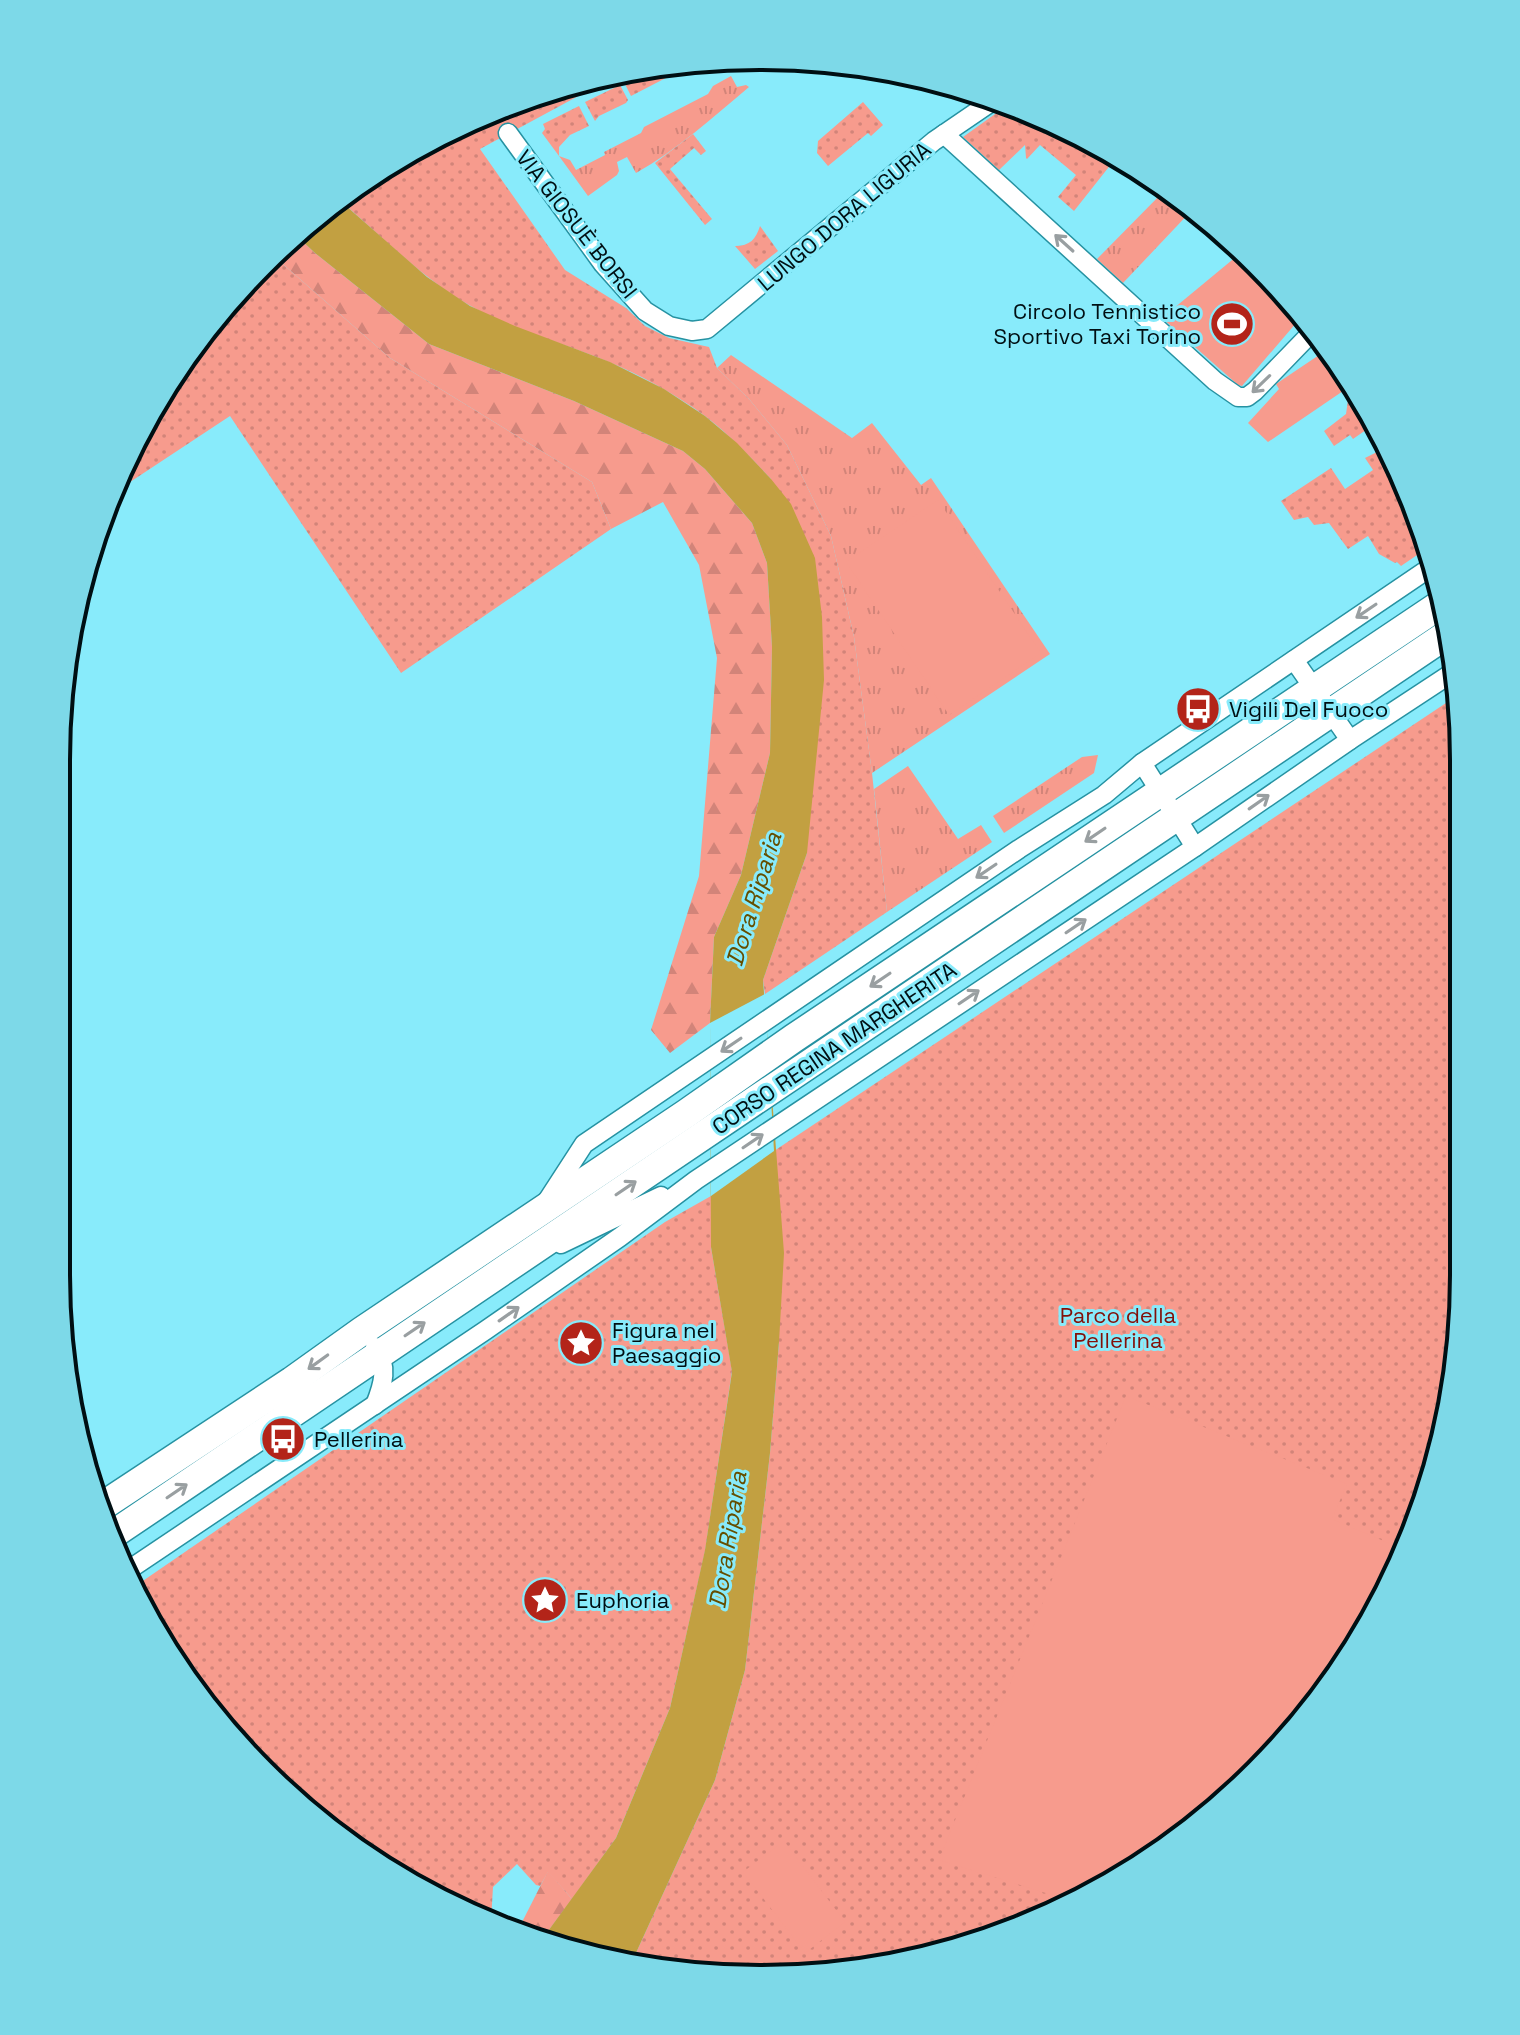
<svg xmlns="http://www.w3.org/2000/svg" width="1520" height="2035" font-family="'Space Grotesk',sans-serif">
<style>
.grass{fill:url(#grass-tufts)}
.forest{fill:url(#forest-firs)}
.park{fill:url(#park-dots)}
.pitch{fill:#f79b8d}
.water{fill:#c2a041}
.pier{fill:#88ebfb}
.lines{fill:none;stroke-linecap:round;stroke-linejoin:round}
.minor-casing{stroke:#2692a2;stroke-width:21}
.primary-casing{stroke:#2692a2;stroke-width:31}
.minor{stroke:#fff;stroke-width:18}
.primary{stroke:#fff;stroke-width:28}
.oneway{stroke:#999fa1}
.labels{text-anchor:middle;stroke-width:6;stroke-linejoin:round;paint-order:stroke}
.street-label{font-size:22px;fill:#000f13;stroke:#88ebfb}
.poi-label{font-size:22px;fill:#000f13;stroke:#88ebfb;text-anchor:start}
.park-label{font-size:22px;fill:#831009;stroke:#88ebfb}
.water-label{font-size:24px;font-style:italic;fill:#654e00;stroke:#88ebfb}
.rim{fill:none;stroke:#000f13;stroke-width:4}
</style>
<defs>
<pattern id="grass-tufts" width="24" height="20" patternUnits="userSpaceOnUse" patternTransform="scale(2)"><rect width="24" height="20" fill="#f79b8d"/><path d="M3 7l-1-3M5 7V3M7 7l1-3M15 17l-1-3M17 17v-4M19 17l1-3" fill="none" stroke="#d28479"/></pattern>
<pattern id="forest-firs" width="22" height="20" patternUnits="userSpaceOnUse" patternTransform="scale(2)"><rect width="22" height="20" fill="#f79b8d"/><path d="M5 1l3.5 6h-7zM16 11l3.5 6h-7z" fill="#d28479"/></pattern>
<pattern id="park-dots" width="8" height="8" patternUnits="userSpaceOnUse" patternTransform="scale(2)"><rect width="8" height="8" fill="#f79b8d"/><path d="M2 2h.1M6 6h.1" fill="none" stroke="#d28479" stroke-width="1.8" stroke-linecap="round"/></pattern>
</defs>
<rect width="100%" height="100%" fill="#88ebfb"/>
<!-- grass -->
<g class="grass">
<path d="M731 76 737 87 746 85 749 87C712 118 677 150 636 173L627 157 617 162 619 171 617 175 588 196 559 156 570 160 576 170 605 155 604 152 641 133 644 127 708 94 713 86Z"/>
<polygon points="1166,189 1193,209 1123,283 1097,259"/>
<polygon points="731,355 852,438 872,423 921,485 931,478 1050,654 872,773 854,637 831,536 787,445 749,399 717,368"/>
<polygon points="1098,755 1094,773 1004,833 993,816 1082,757"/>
<polygon points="908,766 958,839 981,825 992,842 887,912 874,789"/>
</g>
<!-- forest -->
<g class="forest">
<polygon points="298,237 315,253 429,344 574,401 683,451 705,469 752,523 767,563 772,647 770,753 741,875 714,937 710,1023 670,1053 651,1030 699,876 717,658 699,565 663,502 611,529 592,482 390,358 277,259"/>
<polygon points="548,1871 572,1899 543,1938 518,1930"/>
</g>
<!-- park -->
<g class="park">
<polygon points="687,62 689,66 631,96 624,82 651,68"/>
<path d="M621 73 480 149 565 270 626 308 645 326 669 338 709 347 717 368 749 399 787 445 831 536 854 637 872 773 887 912 765 994 763 980 807 853 771 479C750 457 730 435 705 416 675 394 639 374 604 360 562 343 508 328 469 305 420 277 380 234 337 198L449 128 578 80Z"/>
<polygon points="620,85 628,100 626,103 599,116 595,121 585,102"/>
<polygon points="863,102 883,125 871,136 868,133 828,166 817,153 818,141"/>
<polygon points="1009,104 1088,140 1112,163 1074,211 1058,197 1076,175 1040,145 1027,159 1026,158 1025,145 999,170 963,137"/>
<polygon points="579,106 589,126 570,135 559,147 559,156 542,133 545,129 543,124"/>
<polygon points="693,134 706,151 701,155 694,148 670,169 712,219 705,225 655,163"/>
<path d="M760 226 778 251 755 269 735 246C750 246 756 239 760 226Z"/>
<polygon points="277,259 390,358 592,482 611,529 401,673 230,416 121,488 174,369"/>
<polygon points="1352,390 1373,425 1353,439 1350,435 1334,446 1324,431 1346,414 1349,393"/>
<polygon points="1381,450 1387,453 1411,491 1415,507 1407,512 1422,533 1426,549 1401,566 1397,562 1395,563 1379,554 1368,536 1348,549 1329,523 1314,525 1308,517 1294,520 1281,501 1331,468 1345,489 1373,470 1365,458"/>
<polygon points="1458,695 1462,1322 1427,1501 1370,1627 1290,1739 1188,1834 987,1941 807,1977 630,1966 715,1780 745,1670 770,1453 779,1342 774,1151"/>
<polygon points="711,1196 711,1247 732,1371 705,1551 670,1708 616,1838 572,1899 548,1872 540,1886 536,1885 517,1864 493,1887 491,1921 448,1906 295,1804 151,1627 134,1587 665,1222"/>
</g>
<!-- pitch -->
<g class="pitch">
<polygon points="1243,251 1303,315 1242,386 1238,385 1162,318"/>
<polygon points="1328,349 1352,390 1349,393 1346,389 1268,442 1248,423 1279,389 1276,384"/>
<polygon points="938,500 1041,653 949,715 846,562"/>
<polygon points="1126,1396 1347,1484 1332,1519 1405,1550 1370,1627 1290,1739 1188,1834 1065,1899 939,1860"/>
<polygon points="784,1841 845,1922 805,1953 743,1872"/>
</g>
<!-- water -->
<polygon class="water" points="337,198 427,277 470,306 515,326 610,362 664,389 705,416 737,443 771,479 791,504 815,558 822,617 824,680 807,853 763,980 784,1253 779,1342 770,1453 745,1670 715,1780 630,1966 622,1965 543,1938 616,1838 670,1708 705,1550 732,1372 711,1247 710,1023 714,937 741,875 770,753 772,647 767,563 752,523 705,469 683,451 574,401 429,344 315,253 298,237"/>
<!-- pier -->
<polygon class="pier" points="765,994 774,1151 711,1196 710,1023"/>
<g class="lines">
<!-- minor casing -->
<g class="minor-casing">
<g id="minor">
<polyline points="508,133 603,264 645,311 669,326 692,331 707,329 934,141 997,98"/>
<polyline points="944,134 1215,381 1238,397 1247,397 1255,391 1316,328"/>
<polyline points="1294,660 1350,740"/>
<polyline points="1142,763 1195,847"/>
<polyline points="547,1201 584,1144 1019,849 1104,795 1142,763 1431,567"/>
<polyline points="561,1244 661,1196"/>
<path d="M375 1347C389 1366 383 1385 375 1405"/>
<polyline points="127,1571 486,1330 620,1237 696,1180 1195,847 1350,740 1458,669"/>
</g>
</g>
<!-- primary casing -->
<g class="primary-casing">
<g id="primary">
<polyline points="101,1507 292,1381 362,1331 687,1113 794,1038 1441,604"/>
<path d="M112 1535C557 1233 1003 934 1449 633"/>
</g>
</g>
<!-- minor -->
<use href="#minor" class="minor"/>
<!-- primary -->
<use href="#primary" class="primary"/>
</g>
<!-- one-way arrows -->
<defs><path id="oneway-shaft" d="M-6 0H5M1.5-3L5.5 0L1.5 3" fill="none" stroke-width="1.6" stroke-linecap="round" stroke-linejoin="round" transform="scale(2)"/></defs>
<g class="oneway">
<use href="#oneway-shaft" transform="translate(1064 243) rotate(-138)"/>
<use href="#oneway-shaft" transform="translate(1261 384) rotate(136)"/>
<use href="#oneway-shaft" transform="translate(1366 611) rotate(146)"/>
<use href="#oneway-shaft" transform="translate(1259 802) rotate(-35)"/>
<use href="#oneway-shaft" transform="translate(1095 835) rotate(146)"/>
<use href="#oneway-shaft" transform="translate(986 871) rotate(146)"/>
<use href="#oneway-shaft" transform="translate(1076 926) rotate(-34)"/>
<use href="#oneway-shaft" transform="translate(880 980) rotate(146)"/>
<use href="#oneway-shaft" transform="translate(969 997) rotate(-34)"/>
<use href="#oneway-shaft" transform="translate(731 1045) rotate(146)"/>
<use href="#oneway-shaft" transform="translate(753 1141) rotate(-34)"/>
<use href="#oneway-shaft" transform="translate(626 1188) rotate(-34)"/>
<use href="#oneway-shaft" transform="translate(509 1314) rotate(-35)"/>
<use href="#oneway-shaft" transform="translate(415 1329) rotate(-34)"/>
<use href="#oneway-shaft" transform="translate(318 1362) rotate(144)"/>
<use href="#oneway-shaft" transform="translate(177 1491) rotate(-34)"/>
</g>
<!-- icons -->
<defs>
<g id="stadium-disc" transform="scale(2.3)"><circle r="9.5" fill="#b32419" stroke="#88ebfb"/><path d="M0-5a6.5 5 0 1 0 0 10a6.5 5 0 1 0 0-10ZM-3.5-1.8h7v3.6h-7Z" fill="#fff"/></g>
<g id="bus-disc" transform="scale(2.3)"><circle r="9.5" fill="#b32419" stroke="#88ebfb"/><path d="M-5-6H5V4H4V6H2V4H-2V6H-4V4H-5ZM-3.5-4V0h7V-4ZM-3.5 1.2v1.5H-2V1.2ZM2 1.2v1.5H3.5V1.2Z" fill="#fff"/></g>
<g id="sight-disc" transform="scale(2.3)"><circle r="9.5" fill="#b32419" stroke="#88ebfb"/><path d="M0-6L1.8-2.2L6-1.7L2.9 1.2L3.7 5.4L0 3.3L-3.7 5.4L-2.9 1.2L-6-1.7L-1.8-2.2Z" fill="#fff"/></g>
</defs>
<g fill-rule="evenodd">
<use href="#stadium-disc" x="1232" y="324"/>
<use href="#bus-disc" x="1198" y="709"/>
<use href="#sight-disc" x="581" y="1343"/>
<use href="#bus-disc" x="283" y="1439"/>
<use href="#sight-disc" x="545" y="1600"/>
</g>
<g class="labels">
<!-- street labels -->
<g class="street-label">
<text transform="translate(844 216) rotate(-40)" y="8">LUNGO DORA LIGURIA</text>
<text transform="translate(577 224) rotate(52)" y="8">VIA GIOSUÈ BORSI</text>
<text transform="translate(834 1048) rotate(-34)" y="8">CORSO REGINA MARGHERITA</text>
</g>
<!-- poi labels -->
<g class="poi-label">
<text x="1201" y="319" text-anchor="end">Circolo Tennistico<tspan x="1201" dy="25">Sportivo Taxi Torino</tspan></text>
<text x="1229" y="717">Vigili Del Fuoco</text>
<text x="612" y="1338">Figura nel<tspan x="612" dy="25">Paesaggio</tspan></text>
<text x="314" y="1447">Pellerina</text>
<text x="576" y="1608">Euphoria</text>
</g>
<!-- park labels -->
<g class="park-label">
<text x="1118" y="1323">Parco della<tspan x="1118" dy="25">Pellerina</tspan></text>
</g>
<!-- water labels -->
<g class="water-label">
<text transform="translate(754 899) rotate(-73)" y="8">Dora Riparia</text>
<text transform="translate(728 1540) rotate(-81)" y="8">Dora Riparia</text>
</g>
</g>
<!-- crop -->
<path d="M0 0H1520V2035H0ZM760 70H760A690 690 0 0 1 1450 760V1275A690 690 0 0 1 760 1965H760A690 690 0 0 1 70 1275V760A690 690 0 0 1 760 70Z" fill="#7dd9e8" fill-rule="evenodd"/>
<path class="rim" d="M760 70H760A690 690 0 0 1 1450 760V1275A690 690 0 0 1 760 1965H760A690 690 0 0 1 70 1275V760A690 690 0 0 1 760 70Z"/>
</svg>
